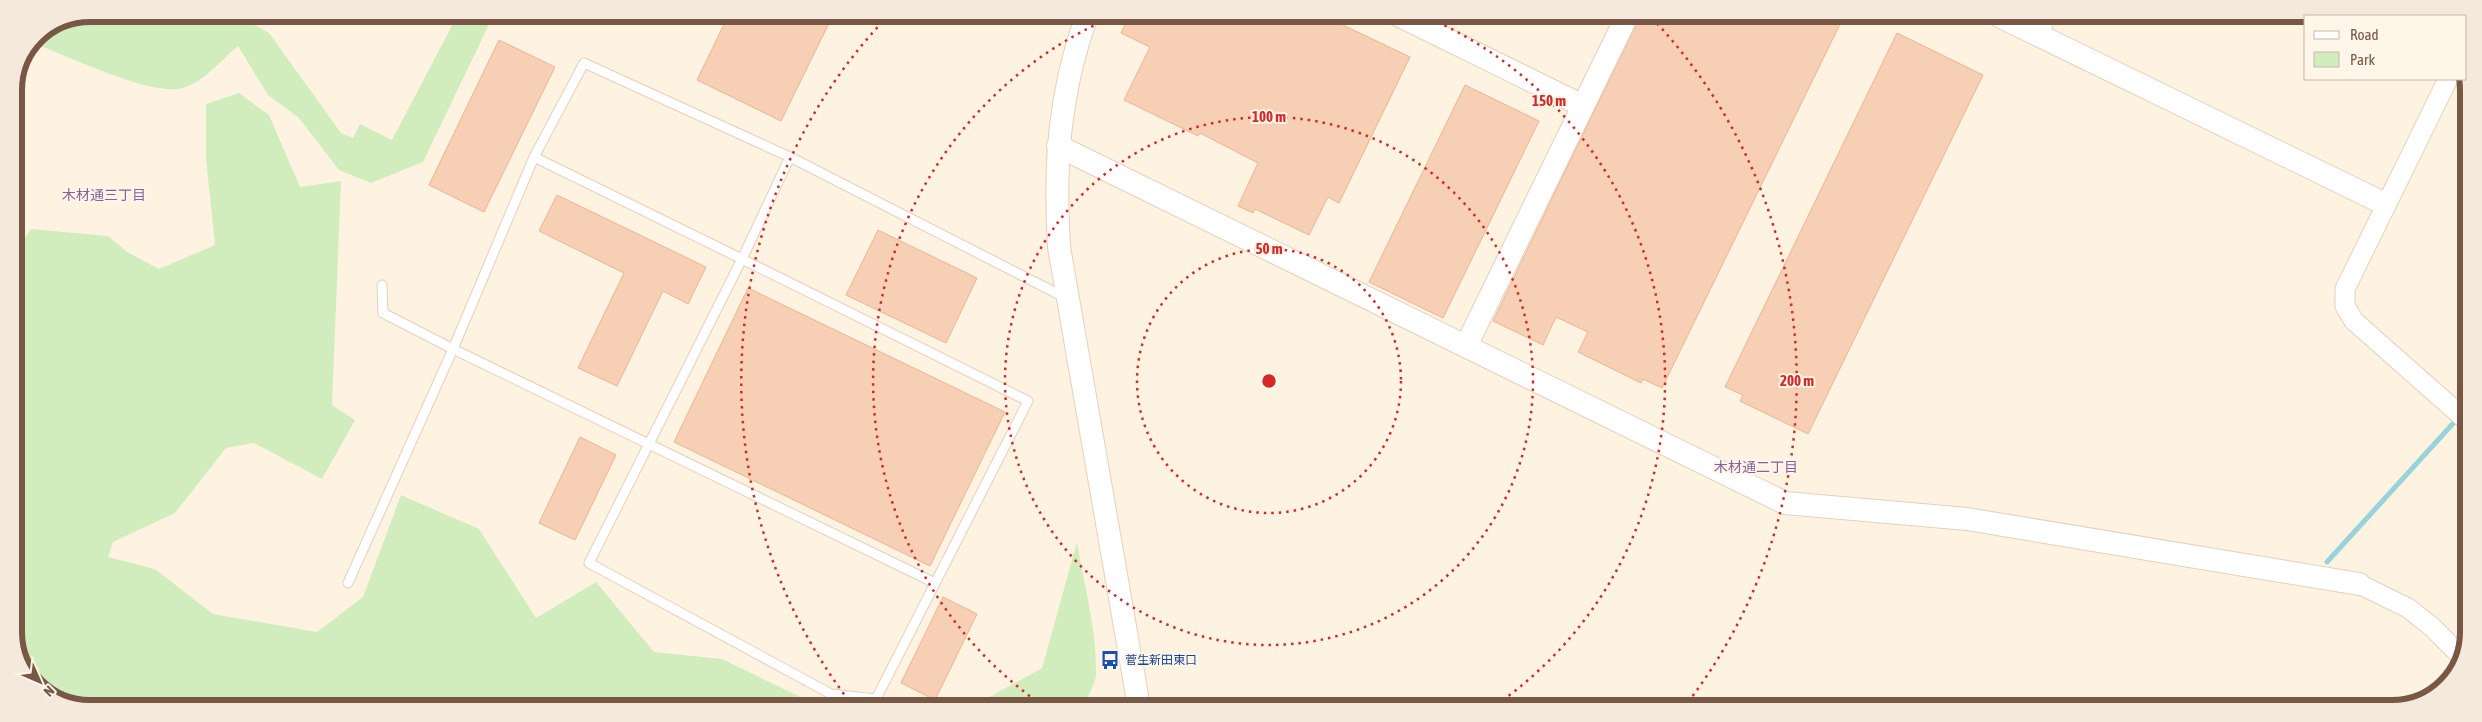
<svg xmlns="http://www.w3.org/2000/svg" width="2482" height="722" font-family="'Asap Condensed','Noto Sans JP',sans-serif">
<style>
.green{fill:#d1edbe}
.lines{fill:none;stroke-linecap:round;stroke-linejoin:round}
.stream{stroke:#98d2dc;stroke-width:5}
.building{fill:#f6cfb5;stroke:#ebb594}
.service-casing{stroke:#e5d0be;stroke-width:11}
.minor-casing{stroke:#e5d0be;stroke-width:21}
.tertiary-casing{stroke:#e5d0be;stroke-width:24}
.service{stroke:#fff;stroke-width:9}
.minor{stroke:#fff;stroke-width:19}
.tertiary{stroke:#fff;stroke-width:22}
.ring{fill:none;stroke:#d62828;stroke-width:2.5;stroke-dasharray:2.5 5}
.labels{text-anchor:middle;stroke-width:4;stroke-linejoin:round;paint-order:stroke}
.transit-label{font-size:12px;fill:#164399;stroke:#fff6e9;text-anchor:start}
.neighbourhood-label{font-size:14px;fill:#88609c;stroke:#fff6e9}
.rim{fill:none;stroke:#785745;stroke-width:6}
.centre{fill:#d62828;stroke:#fff6e9;stroke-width:2.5}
.ring-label{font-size:15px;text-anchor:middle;font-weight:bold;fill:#d62828;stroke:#fff6e9;stroke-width:4;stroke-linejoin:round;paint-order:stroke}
</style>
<rect width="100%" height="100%" fill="#fef3e0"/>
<!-- green -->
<g class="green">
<path d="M90 14H235L269 33 341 133 353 138 360 124 392 140 458 14H463L470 19 472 14H494L423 162 371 183 339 170 298 117 268 95 238 46C221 60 204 82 183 88 151 97 66 55 33 43L36 36Z"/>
<polygon points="239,93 269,115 300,187 341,181 332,405 355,420 322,479 254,443 226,448 175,513 113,542 108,557 155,569 213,614 317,632 363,597 401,495 479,529 536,618 596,582 654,652 722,659 819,706 70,706 30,679 14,637 14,255 31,229 108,236 127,252 159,269 215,245 206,158 206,104"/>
<path d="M1077 542C1084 585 1097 630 1096 674 1096 685 1087 691 1088 707H958L973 706 1042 668Z"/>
</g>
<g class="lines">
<!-- stream -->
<g class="stream">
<polyline points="2462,411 2467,402"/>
<polyline points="2327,562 2458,418"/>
</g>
</g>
<!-- building -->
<g class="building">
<polygon points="729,14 833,15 781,121 697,80"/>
<polygon points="1130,15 1322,15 1410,57 1339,203 1328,197 1309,235 1255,209 1253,213 1238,206 1258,163 1200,133 1198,136 1124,100 1150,47 1121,33"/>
<polygon points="1640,16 1844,16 1662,388 1643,379 1641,383 1578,352 1588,332 1556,317 1543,345 1493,321"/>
<polygon points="1897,33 1983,75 1808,434 1740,401 1743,395 1725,387"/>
<polygon points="499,40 555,67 484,212 429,185"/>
<polygon points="1465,85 1539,121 1443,318 1369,282"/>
<polygon points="557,195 706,267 688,304 663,291 617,386 578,368 624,273 539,231"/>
<polygon points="878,230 977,278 946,343 846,295"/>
<polygon points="748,288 1005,412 930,566 674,442"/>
<polygon points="580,437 616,455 575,540 539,523"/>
<polygon points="943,597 977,614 935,700 901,683"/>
</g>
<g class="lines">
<!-- service casing -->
<g class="service-casing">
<g id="service">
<polyline points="534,157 742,259 790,157"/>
<polygon points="742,259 1028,401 876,699 831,694 589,563"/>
<polyline points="382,285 383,313 453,349 935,583"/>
<polyline points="348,583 453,349 534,157 584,63 790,157 1066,298"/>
</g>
</g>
<!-- minor casing -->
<g class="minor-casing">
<g id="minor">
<polyline points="2448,79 2345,289 2345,306 2354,321 2467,421"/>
<polyline points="2359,584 2408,608 2432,627 2462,657"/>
</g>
</g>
<!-- tertiary casing -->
<g class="tertiary-casing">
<g id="tertiary">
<path d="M1087 15C1059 93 1054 164 1059 247L1139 707"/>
<polyline points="1398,15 1583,106"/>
<polyline points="1999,16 2036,34 2045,16"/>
<polyline points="2036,34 2385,204"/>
<polyline points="1058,146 1785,503 1967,519 2359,584"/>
<polyline points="1466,346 1627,16"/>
</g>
</g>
<!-- service -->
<use href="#service" class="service"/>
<!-- minor -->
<use href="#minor" class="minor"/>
<!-- tertiary -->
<use href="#tertiary" class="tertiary"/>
</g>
<!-- distance rings -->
<g class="ring">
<circle cx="1269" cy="381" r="132"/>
<circle cx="1269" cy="381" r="264"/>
<path d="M1042 705A396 396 0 0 1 1117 15M1424 16A396 396 0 0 1 1496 705"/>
<path d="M853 706A528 528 0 0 1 886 18M1652 18A528 528 0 0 1 1685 706"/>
</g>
<!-- icons -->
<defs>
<g id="bus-bare" transform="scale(1.5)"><path d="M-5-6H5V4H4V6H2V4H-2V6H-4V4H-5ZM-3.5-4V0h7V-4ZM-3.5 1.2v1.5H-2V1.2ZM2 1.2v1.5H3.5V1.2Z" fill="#1a4fb4" stroke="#fff6e9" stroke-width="2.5" paint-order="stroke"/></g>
</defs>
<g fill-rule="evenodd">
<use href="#bus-bare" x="1110" y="660"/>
</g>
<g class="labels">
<!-- transit labels -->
<g class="transit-label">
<text x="1125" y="664">菅生新田東口</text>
</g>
<!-- neighbourhood labels -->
<g class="neighbourhood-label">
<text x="104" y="200">木材通三丁目</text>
<text x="1756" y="472">木材通二丁目</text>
</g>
</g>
<!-- crop -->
<path d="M0 0H2482V722H0ZM90 22H2392A68 68 0 0 1 2460 90V632A68 68 0 0 1 2392 700H90A68 68 0 0 1 22 632V90A68 68 0 0 1 90 22Z" fill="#f4e9dc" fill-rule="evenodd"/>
<path class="rim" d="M90 22H2392A68 68 0 0 1 2460 90V632A68 68 0 0 1 2392 700H90A68 68 0 0 1 22 632V90A68 68 0 0 1 90 22Z"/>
<circle cx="1269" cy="381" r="8" class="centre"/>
<g class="ring-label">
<text x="1549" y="106">150 m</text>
<text x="1269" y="122">100 m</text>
<text x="1269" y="254">50 m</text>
<text x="1797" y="386">200 m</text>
</g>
<!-- legend -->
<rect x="2304" y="15" width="162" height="65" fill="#fff6e9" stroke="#c9b6a7"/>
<rect x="2314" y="31" width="25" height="8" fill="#ffffff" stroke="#c9b6a7"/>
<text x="2350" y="40" font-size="15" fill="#785745">Road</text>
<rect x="2314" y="52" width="25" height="15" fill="#d1edbe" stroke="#c9b6a7"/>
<text x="2350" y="65" font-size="15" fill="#785745">Park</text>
<!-- north arrow -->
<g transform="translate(40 682) rotate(135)" stroke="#fff6e9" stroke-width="4" paint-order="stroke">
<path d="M0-4L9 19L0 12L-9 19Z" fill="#785745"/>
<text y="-8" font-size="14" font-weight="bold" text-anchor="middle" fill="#785745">N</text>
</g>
</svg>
